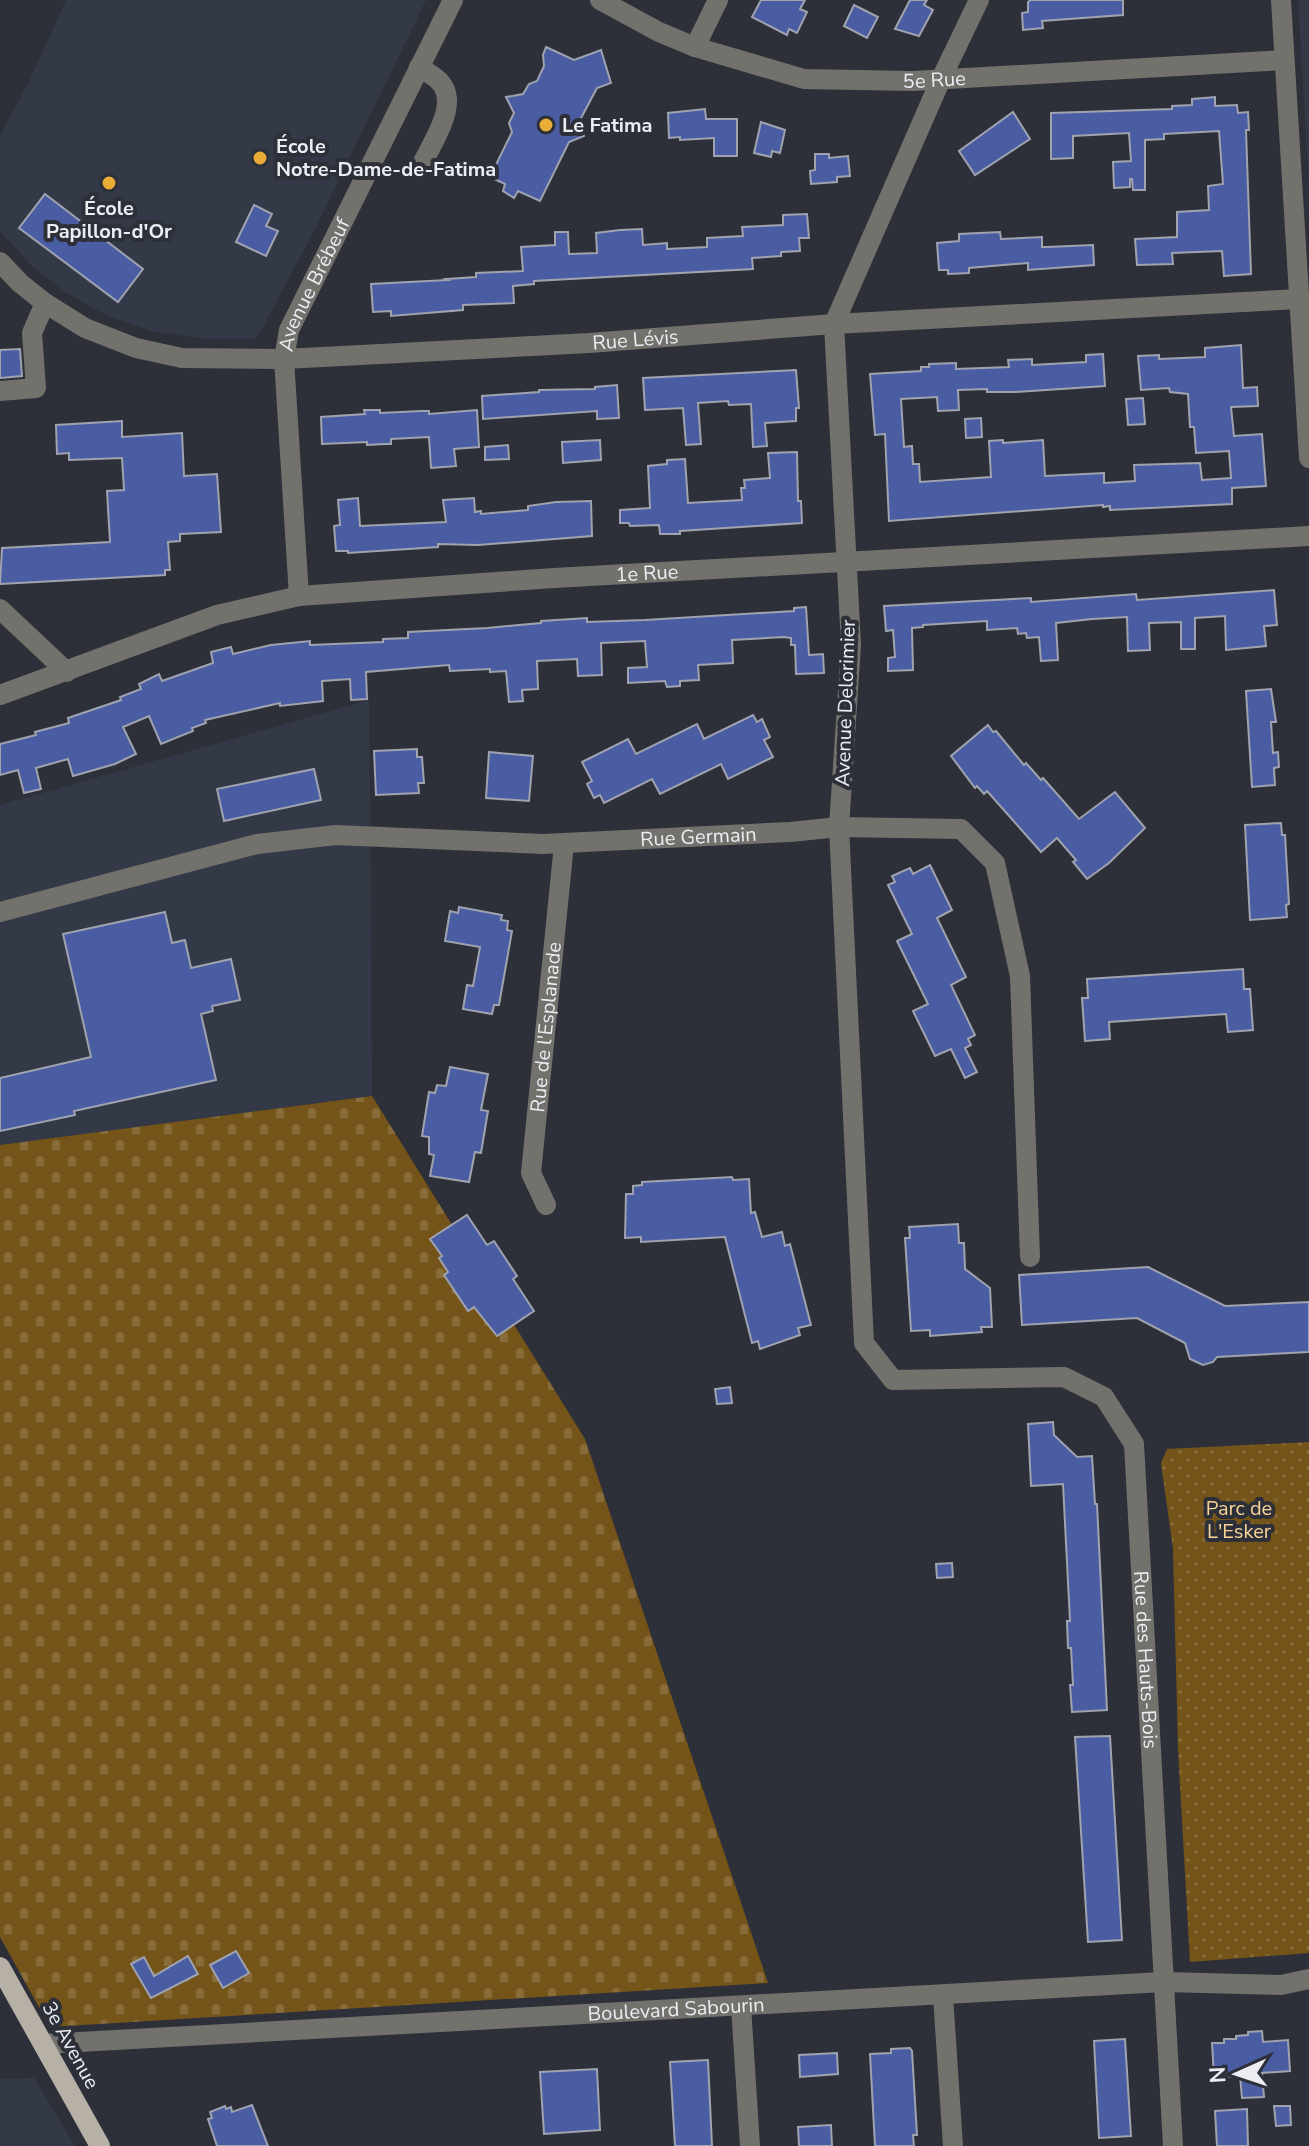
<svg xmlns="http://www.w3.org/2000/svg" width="1309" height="2146" font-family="'Nunito Sans',sans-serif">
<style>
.built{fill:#343948}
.green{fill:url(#green-dots)}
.cemetery{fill:url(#cemetery-stones)}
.building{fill:#4a5da2;stroke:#9fa3af;stroke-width:2}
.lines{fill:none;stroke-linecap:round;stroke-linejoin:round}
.minor{stroke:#73716c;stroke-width:20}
.major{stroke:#b6b0a7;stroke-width:20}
.poi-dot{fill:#e8ac37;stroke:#2d3039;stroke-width:3}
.labels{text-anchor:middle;stroke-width:8;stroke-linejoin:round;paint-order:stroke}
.street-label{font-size:20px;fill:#ebedf3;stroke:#2d3039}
.poi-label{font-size:20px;font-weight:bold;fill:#ebedf3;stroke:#2d3039;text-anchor:start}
.park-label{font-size:20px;fill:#f8d398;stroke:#2d3039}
</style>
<defs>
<pattern id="green-dots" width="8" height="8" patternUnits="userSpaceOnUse" patternTransform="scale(2)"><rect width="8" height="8" fill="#745418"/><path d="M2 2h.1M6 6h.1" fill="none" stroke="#886d3a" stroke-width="1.8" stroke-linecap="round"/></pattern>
<pattern id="cemetery-stones" width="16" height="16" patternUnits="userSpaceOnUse" patternTransform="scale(2)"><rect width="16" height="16" fill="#745418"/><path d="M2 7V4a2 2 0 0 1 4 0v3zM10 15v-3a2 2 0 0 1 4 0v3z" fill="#886d3a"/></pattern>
</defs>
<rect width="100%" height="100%" fill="#2d3039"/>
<!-- built -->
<g class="built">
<polygon points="66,0 426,0 313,233 258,336 252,339 205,339 151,331 108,316 63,291 32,266 0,231 0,135 28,84"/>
<polygon points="1298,0 1309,0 1309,188"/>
<polygon points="369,700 372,1096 0,1145 0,805"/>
<polygon points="34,2078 75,2146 0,2146 0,2079"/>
</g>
<!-- green -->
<polygon class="green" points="1309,1442 1309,1953 1190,1962 1178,1749 1173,1549 1161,1463 1167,1449"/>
<!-- cemetery -->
<polygon class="cemetery" points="372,1096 585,1439 768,1983 50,2027 0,1937 0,1145"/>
<!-- building -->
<g class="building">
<polygon points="761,0 805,0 800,9 807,12 797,33 789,29 787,35 752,17"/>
<polygon points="910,0 927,0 924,5 933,10 919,36 895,29"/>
<polygon points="1031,0 1123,0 1123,15 1042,21 1043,28 1023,30 1022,13 1028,12 1028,2"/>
<polygon points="854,5 878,17 867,38 844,26"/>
<polygon points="546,47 574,60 601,50 611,83 597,88 580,120 584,136 569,142 540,201 518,191 514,198 503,191 505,184 490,177 512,132 509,123 514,113 506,97 523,94 529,84 537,81 544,66 543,55"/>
<polygon points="1215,97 1215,106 1237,105 1238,113 1248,112 1249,130 1246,130 1251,274 1224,276 1222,251 1172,253 1173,264 1137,265 1135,239 1177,237 1177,212 1209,210 1208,186 1223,184 1219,131 1164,134 1164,139 1145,140 1145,190 1133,190 1132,179 1130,179 1130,187 1114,188 1113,162 1131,161 1129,133 1073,136 1073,158 1051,159 1051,113 1172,109 1172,106 1192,105 1192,99"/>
<polygon points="705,109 706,119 737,119 737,156 714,156 714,138 680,140 680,137 669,138 668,113"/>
<polygon points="1013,112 1030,139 975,175 959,151"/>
<polygon points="761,122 785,130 780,153 772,151 771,157 754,153"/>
<polygon points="815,154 829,154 829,158 848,156 850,176 837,177 837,182 811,184 810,171 815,170"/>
<polygon points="45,194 143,269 118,302 19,228"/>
<polygon points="254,205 272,214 266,226 278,231 266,256 236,242"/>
<polygon points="807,214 809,238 799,238 800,251 781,252 781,256 752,258 753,269 534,281 534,284 513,286 514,303 463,305 463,310 391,316 391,311 373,312 371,284 448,280 446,279 476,277 476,273 523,271 521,247 555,245 555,232 568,232 569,254 597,253 596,233 620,230 642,229 643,245 667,243 667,249 707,247 707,238 743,236 742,227 783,225 783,215"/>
<polygon points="1000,232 1001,239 1042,237 1042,247 1046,247 1093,245 1094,265 1028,270 1028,263 969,268 969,273 948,274 948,270 939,270 937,243 959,241 959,234"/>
<polygon points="1241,345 1243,388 1257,387 1258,406 1231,407 1234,436 1262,434 1266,486 1232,488 1232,504 1110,510 1110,506 1103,507 1103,505 889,521 885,434 875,435 870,374 921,371 921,367 929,367 929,364 956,363 956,369 1009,367 1008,360 1032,359 1032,365 1086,362 1086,355 1103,354 1105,386 1015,392 987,392 987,389 958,390 959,410 938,411 937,397 901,399 904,447 912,446 913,464 919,464 920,482 991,477 989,441 1003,440 1003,443 1043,440 1045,476 1104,473 1104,483 1135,481 1134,465 1200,463 1202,480 1231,478 1229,451 1196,453 1194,427 1190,427 1188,394 1170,392 1169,388 1141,390 1138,356 1159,355 1159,359 1205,357 1205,348"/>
<polygon points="20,349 22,376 0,378 0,350"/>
<polygon points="796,370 799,408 796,408 796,421 765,423 767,446 753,447 751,404 729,405 728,401 698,403 701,444 686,445 683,408 645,410 643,378"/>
<polygon points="617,385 619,418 597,419 597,411 483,419 482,396 539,392 539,390 595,389 595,387"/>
<polygon points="1143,398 1145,424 1128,425 1126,399"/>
<polygon points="364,410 380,410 380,413 421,411 429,411 429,414 477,410 479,447 454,449 456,466 431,468 429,437 391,439 391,444 384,444 367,445 367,442 322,444 321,417 365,414"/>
<polygon points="981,418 982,437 966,438 965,419"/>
<polygon points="122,421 122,437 182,433 184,476 217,474 221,532 180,534 180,541 168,542 170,570 165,570 165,575 0,584 2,548 110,542 107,491 124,490 122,458 69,460 69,453 57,454 56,425"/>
<polygon points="600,440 601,460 563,463 562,442"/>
<polygon points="508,445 509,459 485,460 485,447"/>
<polygon points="797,452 798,501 801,501 802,523 680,531 680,534 660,534 659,525 630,526 629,523 620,523 620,510 650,508 648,466 667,464 667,460 685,459 688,503 742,500 741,488 745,488 744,480 770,478 768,453"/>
<polygon points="358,498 360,526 446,522 443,500 474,498 475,512 481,511 481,514 528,510 528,506 556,502 591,501 592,536 478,545 438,544 438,547 348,553 348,551 336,551 334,526 340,525 338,500"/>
<polygon points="1274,590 1277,625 1264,626 1266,646 1226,650 1225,616 1195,618 1195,649 1181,649 1181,622 1149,623 1150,650 1128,651 1127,617 1092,619 1056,623 1058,660 1041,661 1039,637 1027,638 1026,633 1018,634 1017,628 987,630 987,621 923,625 923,627 912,628 913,670 888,671 888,658 895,657 893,630 886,631 884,606 1031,598 1031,602 1136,594 1137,600"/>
<polygon points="806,607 809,655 823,654 824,673 796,674 795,645 791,645 791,638 784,637 732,640 733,663 698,665 699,680 680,681 680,686 667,687 665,681 628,683 628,668 647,667 645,641 601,643 602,675 578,676 577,659 537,661 538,689 522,690 523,701 509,702 506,671 490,672 490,669 450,671 449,665 366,672 367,699 351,700 350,679 322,681 323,701 280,706 280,703 205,720 206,723 192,728 193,731 161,744 149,716 123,727 136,754 115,764 73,776 68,759 36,768 41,789 24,793 18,770 0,775 0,744 36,735 35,732 69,723 68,718 121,700 120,697 141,689 139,684 159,674 162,681 213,663 211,652 231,647 233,654 271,645 310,641 310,645 383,642 383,639 408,638 408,632 487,628 541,623 541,621 587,618 587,622 645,620 794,611 794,608"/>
<polygon points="1271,689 1276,722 1271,722 1273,753 1278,752 1279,767 1274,768 1275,785 1252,787 1246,691"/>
<polygon points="753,715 757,722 762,719 770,737 764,740 773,757 728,779 721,764 660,794 652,779 604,803 600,795 594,798 587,784 592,781 582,762 628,739 636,754 697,724 704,739"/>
<polygon points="988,725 993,732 996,731 1024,765 1026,763 1041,780 1043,778 1079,819 1115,792 1145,828 1109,863 1087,879 1073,862 1076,860 1057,838 1041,852 987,791 984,794 977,786 975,788 951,756"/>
<polygon points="417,749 417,757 422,757 424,783 418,783 419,793 376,795 374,751"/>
<polygon points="489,752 533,756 529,801 486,798"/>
<polygon points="314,769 321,800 224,821 217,789"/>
<polygon points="1281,823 1282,835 1285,835 1289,904 1286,905 1287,917 1250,920 1245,825"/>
<polygon points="930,865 952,910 937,918 966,977 951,985 975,1035 968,1039 971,1045 965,1048 977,1072 965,1078 951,1049 935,1056 913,1011 928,1004 897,941 912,934 888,885 895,882 892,876 910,868 913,874"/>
<polygon points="459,907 502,915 501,920 508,921 507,930 512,931 499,1005 494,1005 492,1014 463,1009 467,985 473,986 480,947 445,941 450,911 458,913"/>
<polygon points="165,912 172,943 185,940 191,968 231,959 240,1000 212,1006 213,1011 201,1014 216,1080 74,1111 75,1115 0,1131 0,1078 91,1057 63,934"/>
<polygon points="1243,969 1244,989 1250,989 1253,1030 1228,1032 1226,1014 1109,1022 1110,1039 1085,1041 1082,998 1088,998 1087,979"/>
<polygon points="450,1067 488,1074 481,1110 488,1111 481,1153 475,1152 469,1182 430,1176 434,1155 429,1154 429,1137 422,1136 429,1092 435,1093 437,1085 446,1086"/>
<polygon points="732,1177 733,1180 749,1179 751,1213 755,1212 762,1237 782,1232 785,1246 790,1244 811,1325 798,1328 800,1335 760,1349 758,1341 752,1343 725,1237 641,1242 641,1237 625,1238 626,1194 633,1194 633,1186 642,1185 642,1182"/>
<polygon points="467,1215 487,1245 494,1241 517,1276 513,1279 534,1311 497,1336 474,1307 468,1311 444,1275 448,1272 439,1258 442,1256 430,1239"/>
<polygon points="958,1224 959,1243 964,1243 965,1269 990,1288 992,1327 981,1327 982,1332 930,1336 930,1330 911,1331 905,1238 910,1238 909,1227"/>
<polygon points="1148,1267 1225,1306 1309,1302 1309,1352 1217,1357 1213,1362 1203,1365 1190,1359 1185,1343 1137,1318 1022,1325 1019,1275"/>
<polygon points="730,1387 732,1403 717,1404 715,1389"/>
<polygon points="1053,1422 1054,1435 1077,1457 1092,1456 1095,1504 1097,1504 1107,1710 1072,1712 1070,1685 1073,1685 1071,1648 1068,1648 1067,1621 1070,1621 1063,1484 1031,1486 1028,1424"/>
<polygon points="952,1563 953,1577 937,1578 936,1564"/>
<polygon points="1110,1736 1122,1940 1088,1942 1075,1737"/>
<polygon points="236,1951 249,1973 223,1988 210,1965"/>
<polygon points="188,1956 198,1974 151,1998 131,1964 144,1957 154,1976"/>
<polygon points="1262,2031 1263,2042 1288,2040 1290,2071 1262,2073 1264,2097 1242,2098 1240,2076 1214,2077 1212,2043 1224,2043 1224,2039 1236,2039 1236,2036 1248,2035 1248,2032"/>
<polygon points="1125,2039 1131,2136 1099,2138 1094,2041"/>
<polygon points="910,2048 912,2051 917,2135 913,2135 914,2146 875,2146 870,2054 891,2053 891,2049"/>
<polygon points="837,2053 838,2074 800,2077 799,2055"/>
<polygon points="708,2060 712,2146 675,2146 670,2062"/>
<polygon points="597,2069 600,2130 544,2134 540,2072"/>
<polygon points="252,2105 268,2146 217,2146 208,2119 212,2118 210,2112 225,2106 226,2109 231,2107 232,2112"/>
<polygon points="1274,2106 1290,2106 1291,2125 1276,2126"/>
<polygon points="1247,2109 1248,2146 1217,2146 1215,2111"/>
<polygon points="831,2125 832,2146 799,2146 798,2127"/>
</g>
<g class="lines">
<!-- minor -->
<g class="minor">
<path id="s1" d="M600 0 659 32 695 47 804 79 913 81 1284 60"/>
<path id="s2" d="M979 0 941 79 834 324 851 645 839 827 864 1343 893 1380 1064 1377 1104 1397 1134 1444 1173 2146"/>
<polyline points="1281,0 1309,458"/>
<polyline points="695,47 718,0"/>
<path d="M419 170C429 147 461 105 440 82 435 76 426 72 419 67"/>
<path id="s3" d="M0 262 20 283 45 303 85 328 136 348 182 358 284 359 589 343 834 324 1300 299"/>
<polyline points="0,391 36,388 32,333 45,303"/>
<path id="s4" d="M299 596 284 359 289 330 453 0"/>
<polyline points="0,609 67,672"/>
<path id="s5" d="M0 695 217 615 299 596 554 578 1309 536"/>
<path id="s6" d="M0 912 257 844 336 835 543 844 790 832 839 827 961 829 995 863 1020 976 1030 1257"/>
<path id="s7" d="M546 1205 531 1173 564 844"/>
<polyline points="943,1996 953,2146"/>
<polyline points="741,2006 750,2146"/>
<path id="s8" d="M43 2044 1163 1982 1281 1985 1309 1979"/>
</g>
<!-- major -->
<polyline class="major" points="0,1967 100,2146"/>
</g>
<!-- markers -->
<g class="poi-dot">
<circle cx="546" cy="125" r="8"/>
<circle cx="260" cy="158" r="8"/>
<circle cx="109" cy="183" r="8"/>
</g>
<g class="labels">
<!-- street labels -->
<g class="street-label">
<text dy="7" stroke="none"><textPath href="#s1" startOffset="350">5e Rue</textPath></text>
<text dy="7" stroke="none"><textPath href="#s4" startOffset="318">Avenue Brébeuf</textPath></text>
<text dy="7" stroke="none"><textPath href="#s3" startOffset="664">Rue Lévis</textPath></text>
<text dy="7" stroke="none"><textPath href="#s5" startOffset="664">1e Rue</textPath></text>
<text transform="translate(845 703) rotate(-88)" y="7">Avenue Delorimier</text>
<text dy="7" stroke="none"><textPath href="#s6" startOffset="708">Rue Germain</textPath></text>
<text dy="7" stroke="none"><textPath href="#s7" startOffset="182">Rue de l'Esplanade</textPath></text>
<text dy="7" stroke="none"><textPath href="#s2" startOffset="1910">Rue des Hauts-Bois</textPath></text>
<text dy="7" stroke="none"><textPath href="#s8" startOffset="634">Boulevard Sabourin</textPath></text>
<text transform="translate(71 2045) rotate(61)" y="7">3e Avenue</text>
</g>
<!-- poi labels -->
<g class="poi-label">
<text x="562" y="132">Le Fatima</text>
<text x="276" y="153">École<tspan x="276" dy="23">Notre-Dame-de-Fatima</tspan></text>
<text x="109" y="215" text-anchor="middle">École<tspan x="109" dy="23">Papillon-d'Or</tspan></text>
</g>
<!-- park labels -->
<g class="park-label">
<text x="1239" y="1515">Parc de<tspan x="1239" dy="23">L'Esker</tspan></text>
</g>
</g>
<!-- north arrow -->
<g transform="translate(1237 2074) rotate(267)" stroke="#2d3039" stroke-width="6" paint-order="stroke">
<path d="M0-6L14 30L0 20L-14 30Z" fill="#ebedf3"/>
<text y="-12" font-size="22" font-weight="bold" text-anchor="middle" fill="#ebedf3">N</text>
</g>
</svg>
